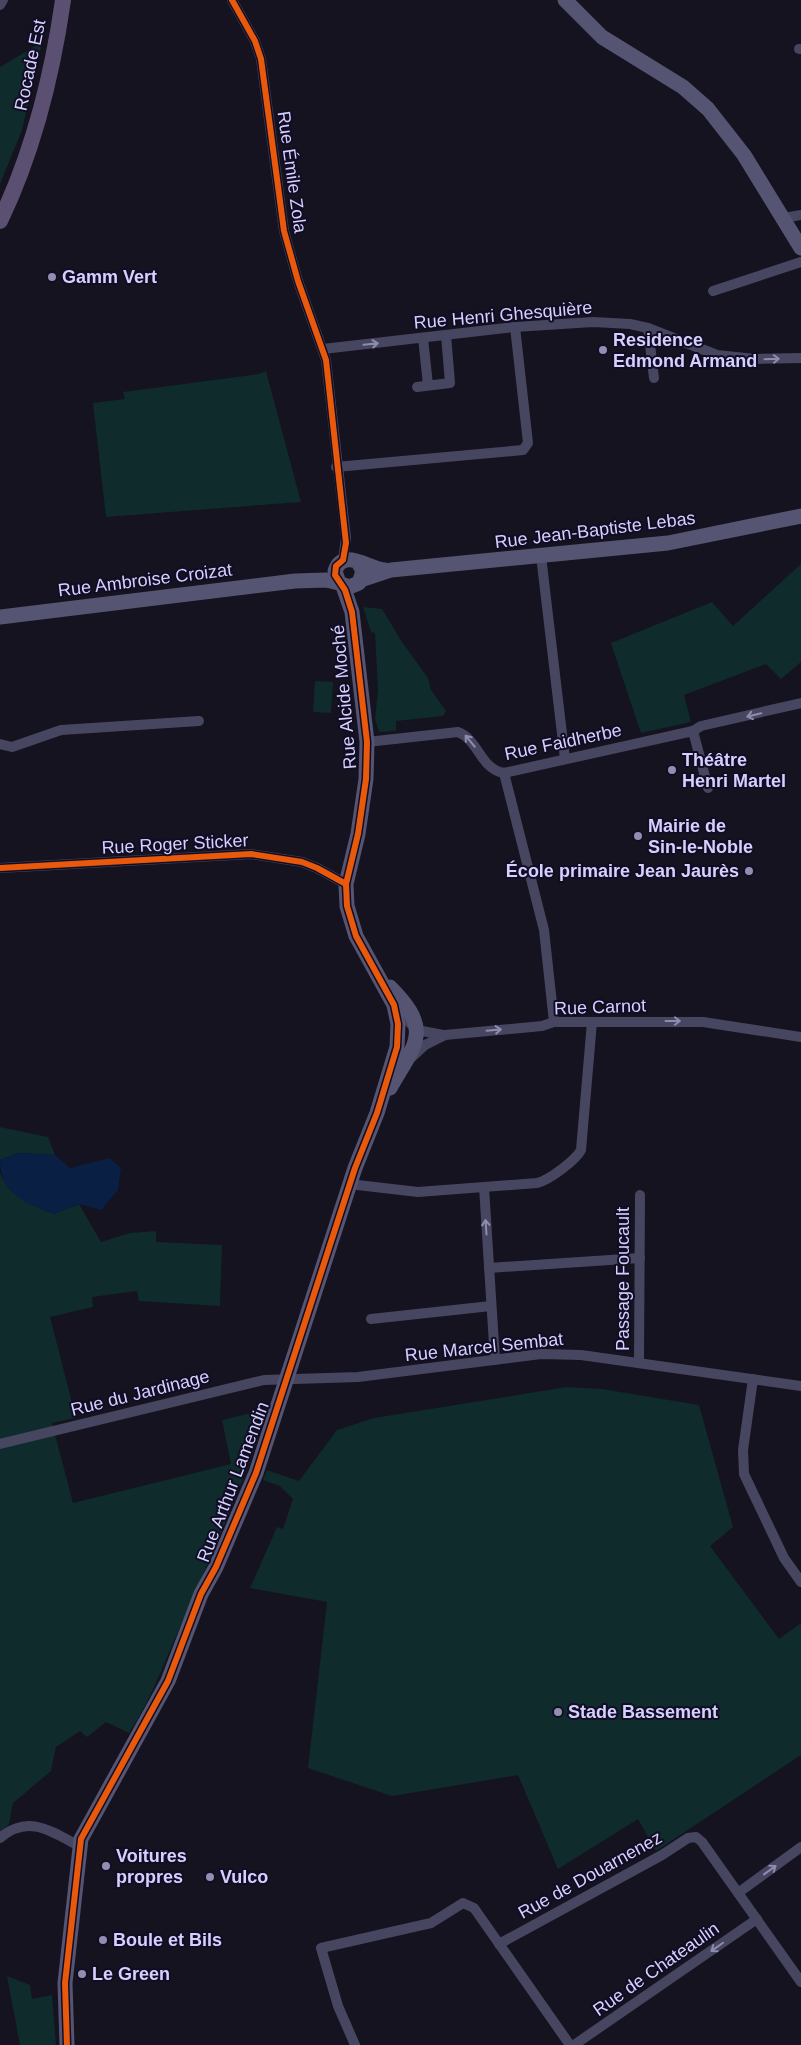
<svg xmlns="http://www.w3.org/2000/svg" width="801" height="2045" font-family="Helvetica,sans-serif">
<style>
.green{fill:#102b2c}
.water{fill:#091f44}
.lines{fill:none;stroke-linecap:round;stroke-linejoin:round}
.street{stroke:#474660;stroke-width:10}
.secondary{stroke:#555473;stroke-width:15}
.primary{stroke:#5b5071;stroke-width:16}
.cycleway-casing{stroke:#110d25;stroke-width:9}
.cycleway{stroke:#e8590c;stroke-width:6}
.oneway{stroke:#8e8bb0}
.poi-dot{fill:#928eb1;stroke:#110d25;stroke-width:2}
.labels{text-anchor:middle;stroke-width:4;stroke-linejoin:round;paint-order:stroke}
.street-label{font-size:18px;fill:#d6d0ff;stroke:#110d25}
.poi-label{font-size:18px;font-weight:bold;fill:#d6d0ff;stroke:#110d25;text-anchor:start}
</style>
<rect width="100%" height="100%" fill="#14131f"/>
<!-- green -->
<g class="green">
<polygon points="42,42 22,130 0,184 0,67"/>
<polygon points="266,371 301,502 106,517 93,403 125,399 123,392 259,374"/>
<polygon points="801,564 801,662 781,679 766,664 684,695 691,722 641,733 611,643 712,602 733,626"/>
<polygon points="363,607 382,609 402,642 428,678 431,690 446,711 443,716 396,721 396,731 379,732 375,719 378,690 375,633 371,632"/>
<polygon points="315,681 333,682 331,713 313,712"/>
<polygon points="0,1127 48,1137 55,1155 18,1153 0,1160"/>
<path d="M0 1173C11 1198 30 1204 54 1214L79 1204 101 1242 130 1233 156 1231V1242L222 1245 220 1306 139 1301 137 1291 92 1297 93 1307 50 1317 76 1418 52 1423 73 1503 231 1464 222 1420 268 1409C243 1484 212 1555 180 1627 164 1663 151 1700 129 1733L106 1722 87 1737 80 1731 56 1747 51 1771 13 1803 9 1824 0 1833Z"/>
<polygon points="567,1387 602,1389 699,1405 733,1527 710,1546 779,1639 801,1623 801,1755 656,1851 638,1819 558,1869 518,1775 392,1796 308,1768 327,1602 250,1588 277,1527 283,1529 293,1499 280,1486 263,1480 267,1470 299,1481 337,1430 374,1418"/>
<polygon points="7,1976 30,1985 32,1999 52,1995 56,2045 20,2045"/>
</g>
<!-- water -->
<path class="water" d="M18 1153 55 1155 70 1168 110 1158 121 1168 118 1190 101 1210 79 1204 54 1214C26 1203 0 1195 0 1160Z"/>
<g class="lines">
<!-- street -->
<g class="street">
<polyline points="232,0 255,41 261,59 284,231 298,281 326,360 346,538 343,560"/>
<polyline points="0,5 3,0"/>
<polyline points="799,49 801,49"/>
<polyline points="784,218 801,215"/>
<polyline points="713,291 801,262"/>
<polyline points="648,328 654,378"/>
<polyline points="423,338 428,385"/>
<polyline points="323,349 515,327 593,322 630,324 648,328 717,355 755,359 801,358"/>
<polyline points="417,387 450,383 446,335"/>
<polyline points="336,467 523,450 528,443 515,327"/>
<polyline points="541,556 565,759"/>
<polyline points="693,731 701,726 801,703"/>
<path d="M367 742 458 732C479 740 480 769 504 773L693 731 708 788"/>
<polyline points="0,744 12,747 61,730 199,721"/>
<polyline points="504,773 544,930 554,1022"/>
<polyline points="0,868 251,854 302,862 317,868 346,884"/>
<polyline points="397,1010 417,1030 443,1035"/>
<polyline points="412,1057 425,1045 445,1035 542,1026 554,1022 703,1022 801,1037"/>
<path d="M349 1184 418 1192 537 1183C548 1181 576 1160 581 1150L592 1022"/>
<polyline points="484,1187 495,1360"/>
<polyline points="489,1268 640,1258"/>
<polyline points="371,1319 491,1306"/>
<polyline points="639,1363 640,1195"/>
<polyline points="753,1379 743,1450 744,1474 784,1558 801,1582"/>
<polyline points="0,1444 264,1380 358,1377 541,1354 581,1355 801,1386"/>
<path d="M0 1838C28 1814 51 1831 79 1846"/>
<polyline points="738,1893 801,1847"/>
<polyline points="499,1944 662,1855 688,1838 696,1837 702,1842 801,1982"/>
<polyline points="355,2045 338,2006 321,1948 431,1923 463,1903 474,1908 570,2045"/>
<polyline points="574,2045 757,1919"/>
</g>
<!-- secondary -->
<g class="secondary">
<polyline points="565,0 602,37 683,87 708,109 744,155 801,248"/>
<path d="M358 562 363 571 359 583 349 587 339 583 335 571C343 547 369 569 385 570"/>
<polyline points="361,580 391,570 668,543 801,516"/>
<polyline points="0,617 295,581 326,580 339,583"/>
<path d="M390 1088C415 1044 434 1031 390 987"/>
<polyline points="67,2045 65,1983 81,1839 168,1681 201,1594 216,1567 256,1473 355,1168 377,1113 397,1047 398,1024 394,1005 356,936 347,906 346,884 358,834 366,779 367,742 352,612 343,586"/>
</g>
<!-- primary -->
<path class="primary" d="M0 221C34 150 52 77 63 0"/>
<!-- cycleway casing -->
<g class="cycleway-casing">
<g id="cycleway">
<polyline points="0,868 251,854 302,862 317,868 346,884"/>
<polyline points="67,2045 65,1983 81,1839 168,1681 201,1594 216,1567 256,1473 355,1168 377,1113 397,1047 398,1024 394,1005 356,936 347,906 346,884 358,834 366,779 367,742 352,612 345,590 335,575 336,566 343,560 346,543 326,360 298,281 284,231 261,59 255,41 232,0"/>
</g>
</g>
<!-- cycleway -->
<use href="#cycleway" class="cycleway"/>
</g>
<!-- one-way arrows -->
<defs><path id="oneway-shaft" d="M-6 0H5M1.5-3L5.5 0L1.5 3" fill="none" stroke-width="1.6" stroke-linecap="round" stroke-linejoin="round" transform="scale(1.25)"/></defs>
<g class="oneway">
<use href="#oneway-shaft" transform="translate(371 344) rotate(-6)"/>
<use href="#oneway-shaft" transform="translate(772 359) rotate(-2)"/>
<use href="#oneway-shaft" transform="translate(754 715) rotate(167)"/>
<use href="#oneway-shaft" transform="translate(470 741) rotate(-130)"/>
<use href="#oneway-shaft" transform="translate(673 1021)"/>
<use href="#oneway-shaft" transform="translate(494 1030) rotate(-5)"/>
<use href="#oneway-shaft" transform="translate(486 1227) rotate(-94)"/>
<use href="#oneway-shaft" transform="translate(770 1870) rotate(-36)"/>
<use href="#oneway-shaft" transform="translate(717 1947) rotate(145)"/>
</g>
<!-- markers -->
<g class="poi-dot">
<circle cx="52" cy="277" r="5"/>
<circle cx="603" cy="350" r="5"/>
<circle cx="672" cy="770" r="5"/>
<circle cx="638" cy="836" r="5"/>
<circle cx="749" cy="871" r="5"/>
<circle cx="558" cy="1712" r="5"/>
<circle cx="106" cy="1866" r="5"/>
<circle cx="210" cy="1877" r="5"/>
<circle cx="103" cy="1940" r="5"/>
<circle cx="82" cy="1974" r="5"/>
</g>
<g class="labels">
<!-- street labels -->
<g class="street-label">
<text transform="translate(30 65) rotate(-78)" y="6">Rocade Est</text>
<text transform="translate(292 172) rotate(82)" y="6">Rue Émile Zola</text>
<text transform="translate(503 315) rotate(-5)" y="6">Rue Henri Ghesquière</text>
<text transform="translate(595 530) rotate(-7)" y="6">Rue Jean-Baptiste Lebas</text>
<text transform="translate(145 580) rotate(-7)" y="6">Rue Ambroise Croizat</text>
<text transform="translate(344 697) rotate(-95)" y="6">Rue Alcide Moché</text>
<text transform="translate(563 742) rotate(-12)" y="6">Rue Faidherbe</text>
<text transform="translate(175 844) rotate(-3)" y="6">Rue Roger Sticker</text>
<text transform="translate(600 1007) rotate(-2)" y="6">Rue Carnot</text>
<text transform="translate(623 1279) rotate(-90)" y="6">Passage Foucault</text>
<text transform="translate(484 1347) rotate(-6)" y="6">Rue Marcel Sembat</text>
<text transform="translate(140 1393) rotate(-14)" y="6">Rue du Jardinage</text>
<text transform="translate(233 1482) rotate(-69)" y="6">Rue Arthur Lamendin</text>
<text transform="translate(590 1875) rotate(-29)" y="6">Rue de Douarnenez</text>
<text transform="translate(656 1969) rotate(-35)" y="6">Rue de Chateaulin</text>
</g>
<!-- poi labels -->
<g class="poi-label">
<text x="62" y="283">Gamm Vert</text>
<text x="613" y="346">Residence<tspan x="613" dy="21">Edmond Armand</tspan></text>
<text x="682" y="766">Théâtre<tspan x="682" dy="21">Henri Martel</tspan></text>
<text x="648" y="832">Mairie de<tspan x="648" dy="21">Sin-le-Noble</tspan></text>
<text x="739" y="877" text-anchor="end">École primaire Jean Jaurès</text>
<text x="568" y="1718">Stade Bassement</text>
<text x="116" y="1862">Voitures<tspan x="116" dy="21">propres</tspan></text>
<text x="220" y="1883">Vulco</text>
<text x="113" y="1946">Boule et Bils</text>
<text x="92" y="1980">Le Green</text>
</g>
</g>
</svg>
